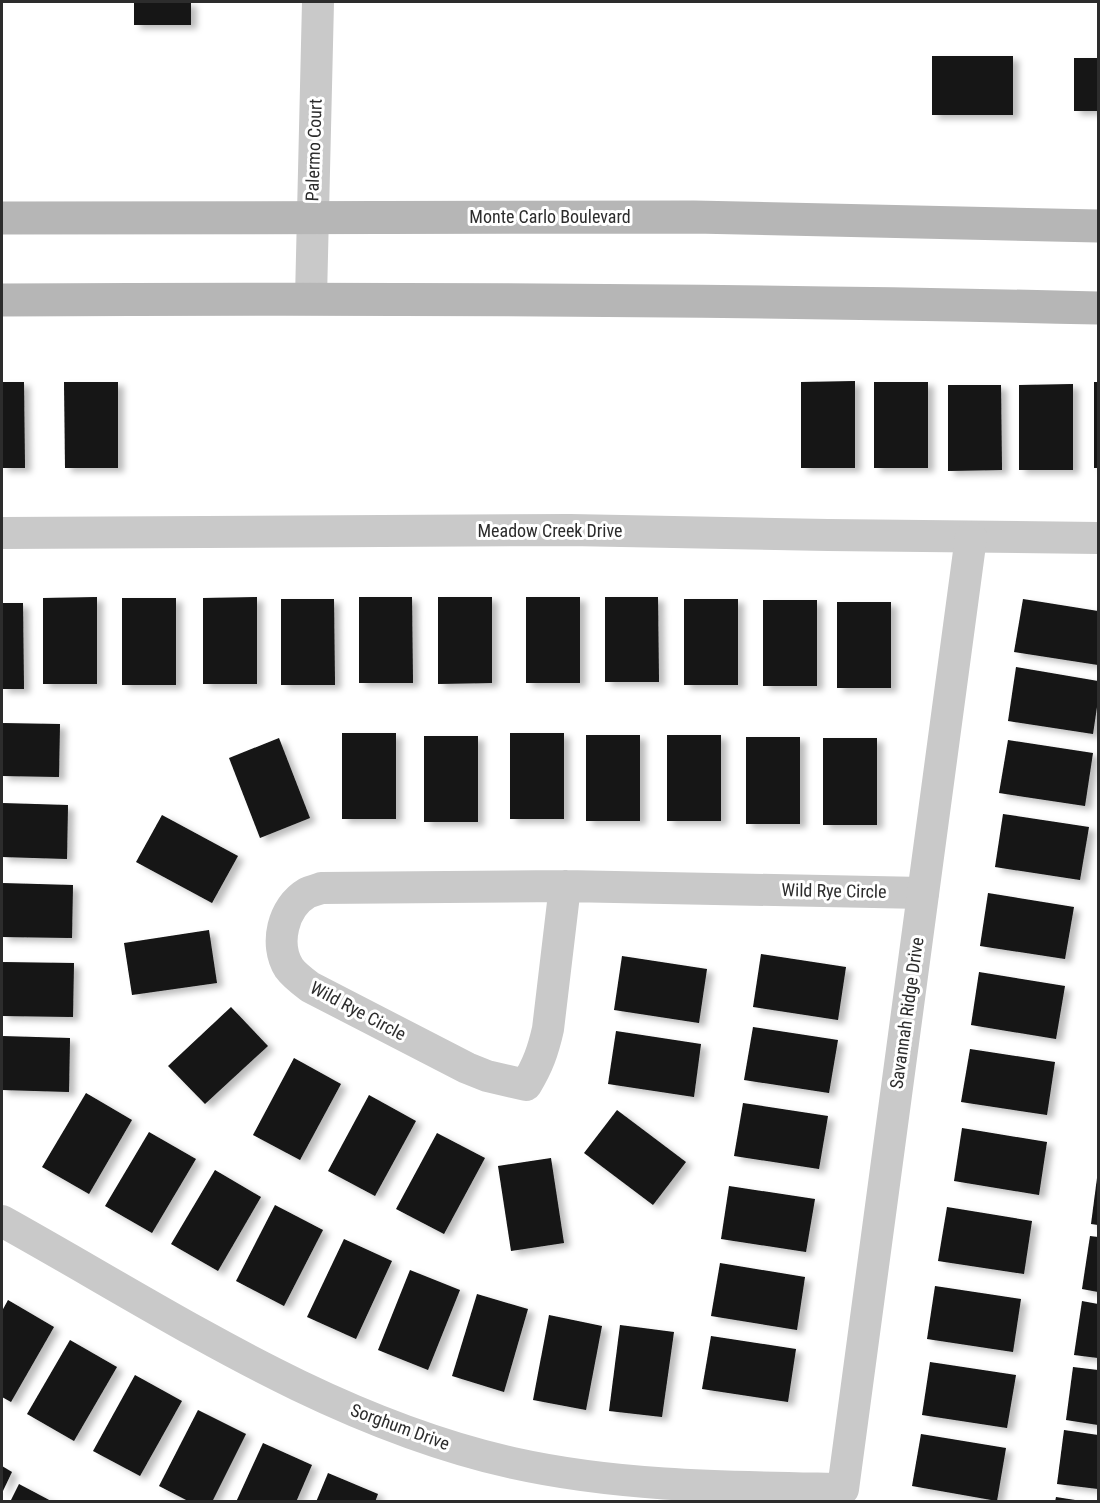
<svg xmlns="http://www.w3.org/2000/svg" width="1100" height="1503" font-family="'Roboto Condensed',sans-serif">
<style>
.building{fill:#131313;filter:url(#shadow)}
.lines{fill:none;stroke-linecap:round;stroke-linejoin:round}
.street{stroke:#c9c9c9;stroke-width:32}
.secondary{stroke:#b6b6b6;stroke-width:33}
.labels{text-anchor:middle;stroke-width:6;stroke-linejoin:round;paint-order:stroke}
.street-label{font-size:18px;fill:#2c2c2c;stroke:#fff}
</style>
<defs>
<filter id="shadow"><feDropShadow dx="6" dy="4" stdDeviation="3" flood-color="#0004"/></filter>
</defs>
<rect width="100%" height="100%" fill="#fff"/>
<!-- building -->
<g class="building">
<rect x="134" y="2" width="57" height="23"/>
<rect x="932" y="56" width="81" height="59"/>
<rect x="1074" y="58" width="24" height="53"/>
<polygon points="855,381 855,468 801,468 801,382"/>
<polygon points="2,382 24,382 25,468 2,468"/>
<polygon points="64,382 118,382 118,468 65,468"/>
<rect x="874" y="382" width="54" height="86"/>
<rect x="1094" y="382" width="4" height="86"/>
<polygon points="1073,384 1073,470 1019,470 1019,385"/>
<polygon points="948,385 1001,385 1002,470 948,471"/>
<polygon points="97,597 97,684 43,684 43,598"/>
<polygon points="257,597 257,684 203,684 203,598"/>
<polygon points="359,597 412,597 413,683 359,683"/>
<polygon points="438,597 492,597 492,683 438,684"/>
<rect x="526" y="597" width="54" height="86"/>
<polygon points="605,597 658,597 659,682 605,682"/>
<rect x="122" y="598" width="54" height="87"/>
<polygon points="281,599 334,599 335,685 281,685"/>
<rect x="684" y="599" width="54" height="86"/>
<polygon points="1023,599 1098,611 1098,665 1014,652"/>
<rect x="763" y="600" width="54" height="86"/>
<rect x="837" y="602" width="54" height="86"/>
<polygon points="2,603 23,603 24,689 2,689"/>
<polygon points="1016,667 1098,681 1098,700 1093,734 1008,721"/>
<polygon points="2,723 60,724 59,777 2,776"/>
<rect x="342" y="733" width="54" height="86"/>
<rect x="510" y="733" width="54" height="86"/>
<rect x="586" y="735" width="54" height="86"/>
<rect x="667" y="735" width="54" height="86"/>
<rect x="424" y="736" width="54" height="86"/>
<rect x="746" y="737" width="54" height="87"/>
<polygon points="279,738 310,818 260,838 229,758"/>
<rect x="823" y="738" width="54" height="87"/>
<polygon points="1008,740 1093,753 1085,806 999,793"/>
<polygon points="2,803 68,805 67,859 2,857"/>
<polygon points="1003,814 1089,827 1080,880 995,867"/>
<polygon points="162,815 238,856 212,903 136,862"/>
<polygon points="2,883 73,885 72,938 2,937"/>
<polygon points="988,893 1074,907 1065,959 980,946"/>
<polygon points="209,930 217,983 132,995 124,943"/>
<polygon points="761,954 846,967 838,1020 753,1007"/>
<polygon points="622,956 707,969 699,1023 614,1010"/>
<polygon points="2,962 74,963 73,1017 2,1016"/>
<polygon points="979,972 1065,986 1056,1039 971,1025"/>
<polygon points="231,1007 268,1046 205,1104 168,1066"/>
<polygon points="753,1027 838,1040 829,1093 744,1080"/>
<polygon points="616,1031 701,1044 694,1097 608,1084"/>
<polygon points="2,1036 70,1038 69,1092 2,1090"/>
<polygon points="970,1049 1055,1062 1047,1115 961,1102"/>
<polygon points="294,1058 341,1084 300,1160 253,1135"/>
<polygon points="86,1093 132,1120 89,1194 42,1167"/>
<polygon points="369,1095 416,1121 375,1196 328,1171"/>
<polygon points="743,1103 828,1116 819,1169 734,1156"/>
<polygon points="617,1110 686,1162 653,1205 584,1153"/>
<polygon points="962,1128 1047,1142 1039,1195 954,1181"/>
<polygon points="149,1132 196,1159 152,1233 105,1206"/>
<polygon points="437,1133 485,1158 444,1234 396,1209"/>
<polygon points="551,1158 564,1243 511,1251 498,1166"/>
<polygon points="215,1170 261,1197 218,1271 171,1244"/>
<polygon points="1097,1178 1098,1178 1098,1225 1091,1224"/>
<polygon points="729,1186 815,1199 806,1252 721,1239"/>
<polygon points="275,1205 323,1230 284,1306 236,1281"/>
<polygon points="947,1207 1032,1221 1024,1274 938,1261"/>
<polygon points="1090,1236 1098,1237 1098,1292 1082,1289"/>
<polygon points="344,1239 392,1261 356,1339 307,1317"/>
<polygon points="720,1263 805,1277 797,1330 711,1316"/>
<polygon points="410,1270 460,1290 428,1370 378,1350"/>
<polygon points="935,1286 1021,1299 1013,1352 927,1339"/>
<polygon points="477,1294 528,1309 504,1392 452,1376"/>
<polygon points="8,1300 54,1327 11,1402 2,1397 2,1311"/>
<polygon points="1082,1301 1098,1304 1098,1358 1074,1355"/>
<polygon points="549,1315 602,1326 586,1410 533,1400"/>
<polygon points="620,1325 674,1332 662,1417 609,1411"/>
<polygon points="711,1336 796,1349 788,1402 702,1389"/>
<polygon points="70,1340 117,1367 74,1441 27,1414"/>
<polygon points="930,1362 1016,1375 1007,1428 922,1415"/>
<polygon points="1073,1367 1098,1370 1098,1425 1066,1420"/>
<polygon points="135,1375 182,1401 140,1476 93,1451"/>
<polygon points="198,1410 246,1434 212,1502 190,1502 159,1486"/>
<polygon points="1064,1430 1098,1435 1098,1489 1057,1484"/>
<polygon points="921,1434 1006,1448 997,1501 912,1486"/>
<polygon points="263,1443 312,1465 296,1502 236,1502"/>
<polygon points="2,1466 12,1472 2,1493"/>
<polygon points="328,1473 378,1494 375,1502 316,1502"/>
<polygon points="19,1484 53,1502 10,1502"/>
<polygon points="1056,1497 1075,1500 1075,1502 1055,1502"/>
</g>
<g class="lines">
<!-- street -->
<g class="street">
<polyline points="311,298 318,2"/>
<polyline points="2,533 570,530 828,535 1098,538"/>
<path d="M565 886 548 1029C543 1051 538 1065 526 1085L487 1076 467 1068 310 987C302 981 294 975 289 968 274 944 283 907 307 893 311 891 317 890 321 888L565 886 923 893"/>
<path d="M2 1221C166 1312 326 1421 513 1463 621 1487 732 1487 843 1489L971 537"/>
</g>
<!-- secondary -->
<g class="secondary">
<polyline points="2,218 694,217 1098,226"/>
<path d="M2 300C367 298 733 299 1098 308"/>
</g>
</g>
<g class="labels">
<!-- street labels -->
<g class="street-label">
<text transform="translate(314 150) rotate(-88)" y="6">Palermo Court</text>
<text x="550" y="223">Monte Carlo Boulevard</text>
<text x="550" y="537">Meadow Creek Drive</text>
<text transform="translate(834 891) rotate(1)" y="6">Wild Rye Circle</text>
<text transform="translate(358 1011) rotate(28)" y="6">Wild Rye Circle</text>
<text transform="translate(907 1013) rotate(-82)" y="6">Savannah Ridge Drive</text>
<text transform="translate(400 1427) rotate(20)" y="6">Sorghum Drive</text>
</g>
</g>
<!-- border -->
<rect width="1100" height="1503" fill="none" stroke="#2c2c2c" stroke-width="6"/>
</svg>
